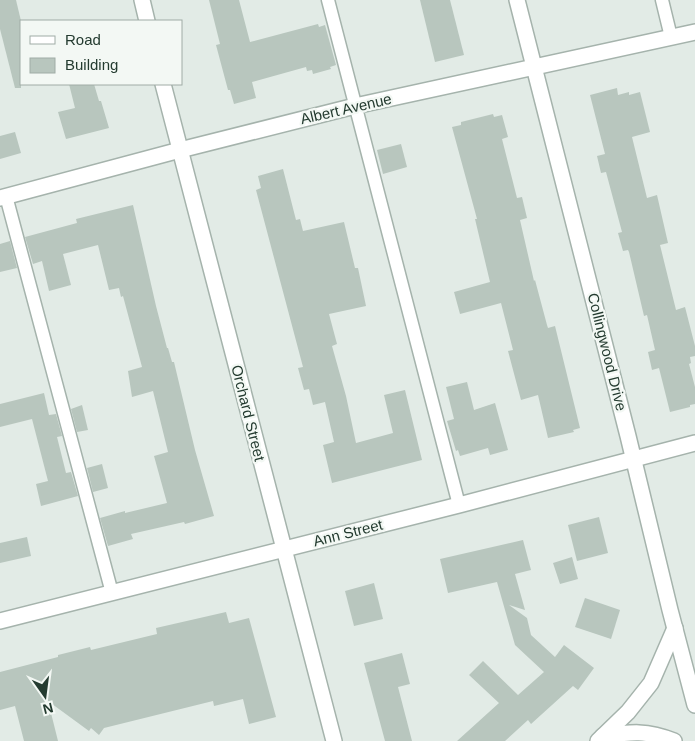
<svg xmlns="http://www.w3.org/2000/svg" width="695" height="741" font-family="Helvetica,sans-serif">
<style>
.building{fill:#b8c6be}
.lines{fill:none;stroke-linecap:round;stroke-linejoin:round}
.service-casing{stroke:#a5b3ac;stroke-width:15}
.minor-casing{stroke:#a5b3ac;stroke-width:18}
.service{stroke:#fff;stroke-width:12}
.minor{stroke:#fff;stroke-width:15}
.labels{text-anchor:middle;stroke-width:4.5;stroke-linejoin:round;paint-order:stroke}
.street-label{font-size:15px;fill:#243b30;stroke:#f3f8f4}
</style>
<rect width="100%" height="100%" fill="#e2ebe6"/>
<!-- building -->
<g class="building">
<polygon points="0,0 16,0 21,21 21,88 15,88 0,29"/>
<polygon points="209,0 239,0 250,42 318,24 319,27 325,25 336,65 330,67 331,69 313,74 312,70 307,71 306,67 252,82 256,98 234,104 230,90 228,90 216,45 220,44"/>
<polygon points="420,0 450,0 464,55 435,62"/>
<polygon points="69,84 94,84 99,101 101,101 109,128 66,139 58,112 75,108"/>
<polygon points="617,88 618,95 629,92 629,95 640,92 650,132 632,137 647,198 657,195 668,243 660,245 676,310 685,307 695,346 695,356 690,357 691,363 689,364 695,387 695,404 690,405 690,407 670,412 659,368 652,370 648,352 655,350 647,315 644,316 629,252 628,250 623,251 618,233 622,232 606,172 601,173 597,156 605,154 590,95"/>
<polygon points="493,114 494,117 502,115 508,137 502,139 517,198 522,197 527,218 520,220 534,281 535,280 547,325 548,328 555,326 580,428 573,430 574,432 548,438 538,395 521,400 508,351 513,350 501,303 460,314 454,292 490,282 475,219 477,219 452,127 461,125 461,122"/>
<polygon points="15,132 21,153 0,159 0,136"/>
<polygon points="401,144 407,167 383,174 377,150"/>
<polygon points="283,169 296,220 300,219 303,231 344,222 355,268 358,268 366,306 329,314 337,344 332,346 346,396 356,443 393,433 384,395 405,390 422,460 332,483 323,445 334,442 325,402 313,405 309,389 304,390 298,368 303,367 256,190 261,188 258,176"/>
<polygon points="133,205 156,306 167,348 168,348 172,362 174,362 195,450 214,516 185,524 184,522 131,534 133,539 108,546 100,518 125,511 125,513 167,503 154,456 168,452 153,391 132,397 128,371 142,367 123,296 121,297 119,288 109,290 98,245 63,254 71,285 49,291 42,261 33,264 25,237 77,223 76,219"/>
<polygon points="10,241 17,268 0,272 0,244"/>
<polygon points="467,382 474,410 495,403 508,450 490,455 488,448 460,456 458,450 456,451 447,421 454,419 446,387"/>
<polygon points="44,393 49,415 56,414 62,436 57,437 66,473 71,472 78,496 41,506 36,484 48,481 32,419 0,427 0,404"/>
<polygon points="82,405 88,430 77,432 71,409"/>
<polygon points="102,464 108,488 93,492 87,468"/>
<polygon points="599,517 608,553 577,561 568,525"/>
<polygon points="27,537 31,556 0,563 0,543"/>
<polygon points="523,540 531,570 515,574 525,610 509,605 527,618 531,635 555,657 564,645 594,668 578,690 573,686 531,724 528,720 505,741 457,741 499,703 469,675 483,661 518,695 544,672 515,645 497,582 448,593 440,559"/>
<polygon points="572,557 578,579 560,584 553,563"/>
<polygon points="374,583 383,619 354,626 345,591"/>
<polygon points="585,598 620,610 611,639 575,627"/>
<polygon points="226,612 229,623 249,618 276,717 249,724 243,699 214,706 213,701 104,728 99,735 91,728 89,731 48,701 58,741 24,741 15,706 0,710 0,672 58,657 58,655 90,647 91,650 157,634 156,628"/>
<polygon points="402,653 410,684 398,687 412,741 385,741 364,663"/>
</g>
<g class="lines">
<!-- service casing -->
<g class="service-casing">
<g id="service">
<polyline points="328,0 459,505"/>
<polyline points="662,0 671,37"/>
<polyline points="6,196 112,593"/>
</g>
</g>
<!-- minor casing -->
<g class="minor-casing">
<g id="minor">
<polyline points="142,0 147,21"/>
<polyline points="517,0 628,436 670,610 695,705"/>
<polyline points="163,84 334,741"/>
<polyline points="0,198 180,150 355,106 695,32"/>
<polyline points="0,621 459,505 695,443"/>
<path d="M603 736C631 732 647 730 674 741"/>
<polyline points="598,741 628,712 651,683 675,628"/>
</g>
</g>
<!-- service -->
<use href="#service" class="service"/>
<!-- minor -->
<use href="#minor" class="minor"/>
</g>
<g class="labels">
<!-- street labels -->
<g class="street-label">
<text transform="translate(346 109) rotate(-13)" y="5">Albert Avenue</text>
<text transform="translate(607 352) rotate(76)" y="5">Collingwood Drive</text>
<text transform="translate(248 413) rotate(76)" y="5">Orchard Street</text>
<text transform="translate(348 533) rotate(-14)" y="5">Ann Street</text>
</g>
</g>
<!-- legend -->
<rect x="20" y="20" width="162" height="65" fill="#f3f8f4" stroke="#a0aca6"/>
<rect x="30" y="36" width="25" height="8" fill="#ffffff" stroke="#a0aca6"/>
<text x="65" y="45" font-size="15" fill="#243b30">Road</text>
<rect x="30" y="58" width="25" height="15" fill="#b8c6be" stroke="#a0aca6"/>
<text x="65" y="70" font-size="15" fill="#243b30">Building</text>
<!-- north arrow -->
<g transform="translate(45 696) rotate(166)" stroke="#f3f8f4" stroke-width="4" paint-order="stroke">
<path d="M0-4L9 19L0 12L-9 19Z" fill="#243b30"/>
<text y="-8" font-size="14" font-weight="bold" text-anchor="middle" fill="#243b30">N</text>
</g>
</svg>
